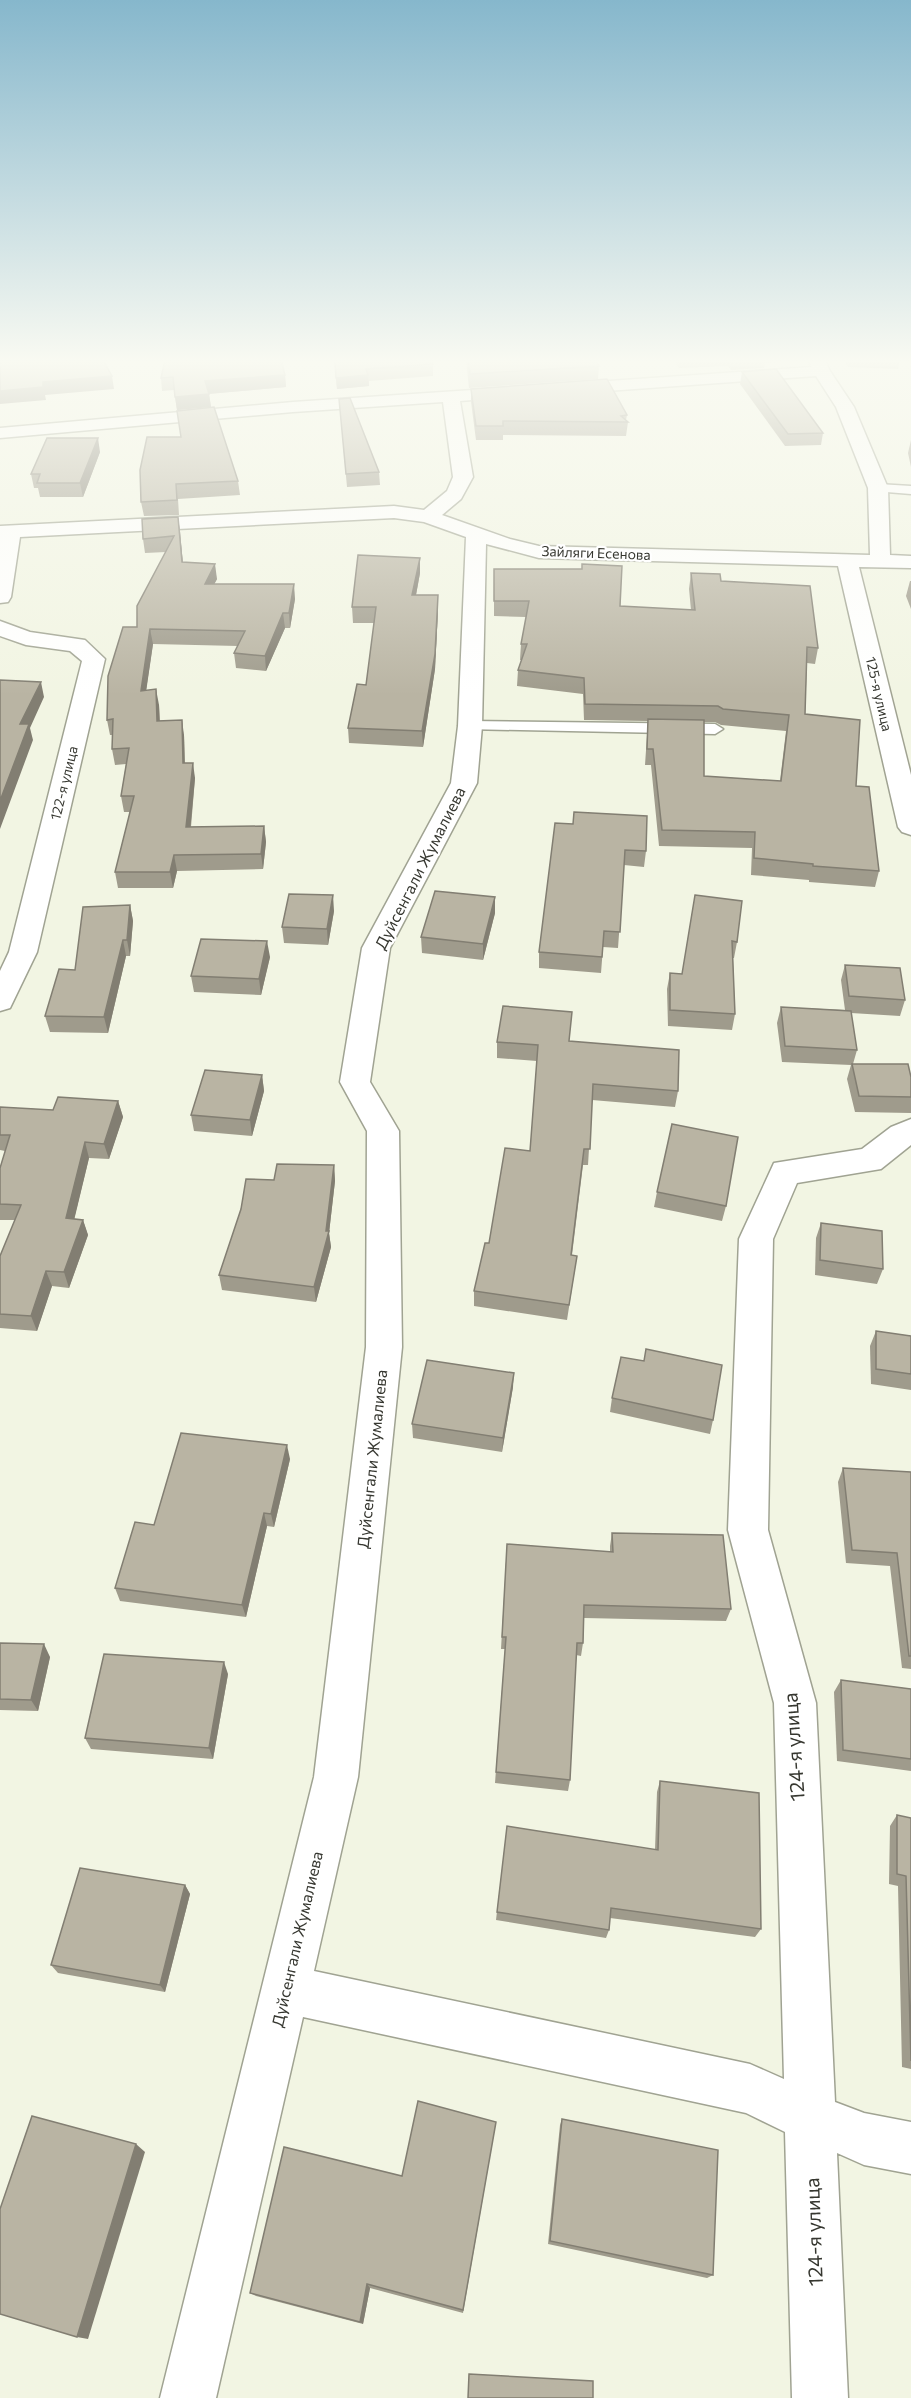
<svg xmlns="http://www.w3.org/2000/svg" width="911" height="2398" font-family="Commissioner,sans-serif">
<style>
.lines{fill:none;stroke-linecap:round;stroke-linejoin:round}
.service-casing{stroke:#a0a392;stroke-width:3}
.minor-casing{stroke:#a0a392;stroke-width:3}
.service{fill:#fff;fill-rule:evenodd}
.minor{fill:#fff;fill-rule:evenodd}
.wall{fill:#9f9b8c;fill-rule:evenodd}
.shaded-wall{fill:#827e72}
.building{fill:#b9b4a3;stroke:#827e72;stroke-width:1.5}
.labels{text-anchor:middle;stroke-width:4.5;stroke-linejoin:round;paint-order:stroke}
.far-street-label{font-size:14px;fill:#363730;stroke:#fff}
.street-label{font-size:16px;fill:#363730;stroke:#fff}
.near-street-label{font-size:20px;fill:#363730;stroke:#fff}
</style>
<rect width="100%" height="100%" fill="#f2f5e3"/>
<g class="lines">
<!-- service casing -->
<g class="service-casing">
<g id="service">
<polygon points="878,484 911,486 911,494 874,491 872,488"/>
<polygon points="470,721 715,724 723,729 715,734 465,729 462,726"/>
</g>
</g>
<!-- minor casing -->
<g class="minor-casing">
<g id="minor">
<polygon points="809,360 825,360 830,371 854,407 888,488 890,555 911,556 911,568 859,567 911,775 911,835 902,832 898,827 838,566 539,558 486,544 482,726 477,783 390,948 370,1082 399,1131 402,1347 358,1777 314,1971 750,2064 784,2079 774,1703 728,1530 739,1239 774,1163 862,1149 891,1127 911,1119 911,1145 881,1169 797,1183 773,1239 768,1530 816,1703 835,2102 864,2113 911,2122 911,2174 864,2165 837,2153 848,2398 792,2398 785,2132 746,2113 303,2017 216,2398 160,2398 314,1777 366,1347 367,1131 340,1082 362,948 451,783 458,726 466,537 424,522 394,518 20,537 11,597 8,602 0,603 0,526 394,506 424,510 447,491 453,477 443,402 293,412 0,438 0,428 293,402 517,387 523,388 526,392 523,396 460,401 473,477 461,499 442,515 510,539 539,546 870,555 868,488 836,407 816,376 565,394 559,393 556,389 559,385 565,384 811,367"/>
<polygon points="0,621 30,632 85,640 105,659 37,952 10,1008 0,1011 0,971 9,952 82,661 70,651 26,645 0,636"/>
</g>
</g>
<!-- service -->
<use href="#service" class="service"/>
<!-- minor -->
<use href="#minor" class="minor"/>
</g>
<!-- wall -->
<g class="wall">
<polygon points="165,360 285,375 286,387 209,394 211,407 177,410 174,390 162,391 161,378"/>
<polygon points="334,360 431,360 433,364 433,376 369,381 369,386 337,389"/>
<polygon points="466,360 596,360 599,366 598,379 469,388"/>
<polygon points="674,360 807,360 765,363 764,368 731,370 728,366 679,368"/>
<polygon points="844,360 900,360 898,369 848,367"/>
<polygon points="742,372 823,433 821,445 785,446 740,384"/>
<polygon points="471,389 627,415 626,420 628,422 626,436 503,435 503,440 476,440 471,402"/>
<polygon points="339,399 379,472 380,485 347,487"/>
<polygon points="911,440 911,467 908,453"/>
<polygon points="100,452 83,497 40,497 38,488 34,488 31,474"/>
<polygon points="140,470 238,481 240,495 178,499 179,515 144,516 141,502"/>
<polygon points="178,517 183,562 217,579 214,584 295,599 290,628 285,628 266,671 236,668 234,653 238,646 153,644 146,690 159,705 160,721 184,735 185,763 195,778 191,827 264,826 266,842 263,869 177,871 173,888 118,888 115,872 130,812 124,812 121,796 126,764 115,765 112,749 113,735 110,735 107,720 166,552 145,553 143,539"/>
<path d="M494 569 620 606 691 610 689 589 691 573 721 581 818 648 815 664 807 663 805 714 856 786 879 871 875 887 809 882V880L751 875 752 848 659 846 651 765H645L648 721 584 720 583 694 517 686 518 670 522 660H520L521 644 526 617 494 616ZM704 722H715L721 725 786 731 780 781 704 776Z"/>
<polygon points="420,573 416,595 438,611 435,669 423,747 349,743 348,728 366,685 374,623 353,623 352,607"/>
<polygon points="910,581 911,581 911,609 906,596"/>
<polygon points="555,823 646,851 644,867 624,865 618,948 603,947 601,973 539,968 539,952"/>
<polygon points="695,895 737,942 734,958 733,958 735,1014 732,1030 668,1026 667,989 670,973 682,974"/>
<polygon points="495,897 495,913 483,960 422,953 421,937"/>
<polygon points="130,905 133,921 130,956 126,956 108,1033 50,1032 45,1016 75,970"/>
<polygon points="334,911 328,945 284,943 282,927"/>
<polygon points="270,957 261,995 194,992 191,976"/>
<polygon points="845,965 905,1000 900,1016 851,1013 857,1050 853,1064 911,1077 911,1113 855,1112 847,1079 851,1065 782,1062 777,1023 781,1007 845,1010 841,980"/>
<polygon points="569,1041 678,1091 675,1107 592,1100 588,1165 583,1165 572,1255 577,1256 567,1320 474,1306 474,1291 489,1243 530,1151 537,1061 497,1058 497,1042"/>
<polygon points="262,1075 264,1091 252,1136 194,1131 191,1115"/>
<polygon points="118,1101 123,1117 109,1159 89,1158 74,1219 83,1220 88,1235 69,1288 52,1286 37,1331 0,1328 0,1256 15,1220 0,1220 0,1168 5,1151 0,1150 0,1107 53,1110"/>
<polygon points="334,1165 335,1181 329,1233 331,1247 316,1302 222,1290 219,1275 274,1180"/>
<polygon points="657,1192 726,1206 722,1221 654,1207"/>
<polygon points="821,1223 883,1269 877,1284 815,1275 816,1238"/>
<polygon points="876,1331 911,1336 911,1390 871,1384 870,1346"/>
<polygon points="513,1387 502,1452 413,1438 412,1424"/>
<polygon points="612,1398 713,1420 710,1434 610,1412"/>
<polygon points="290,1459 274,1527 267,1526 246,1617 120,1601 115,1588 154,1525"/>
<polygon points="843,1468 911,1472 911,1669 902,1668 890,1566 846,1563 838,1482"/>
<polygon points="612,1533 731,1609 726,1621 584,1618 583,1643 581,1656 576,1655 570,1780 568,1791 495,1783 505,1649 501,1649 507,1544 610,1552 610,1546"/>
<polygon points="0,1643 50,1657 38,1711 0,1710"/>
<polygon points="228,1674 213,1759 91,1749 85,1738"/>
<polygon points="841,1680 911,1689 911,1771 837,1761 834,1692"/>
<polygon points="660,1781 761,1929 755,1937 610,1918 609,1930 606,1938 496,1920 507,1826 655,1850 657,1792"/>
<polygon points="897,1815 911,1818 911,2069 902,2067 898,1886 889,1884 890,1826"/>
<polygon points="185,1885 190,1894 165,1992 58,1973 51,1965"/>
<polygon points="562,2119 713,2275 707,2278 548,2244 560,2125"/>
<polygon points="496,2122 463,2313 370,2288 363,2324 256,2296 250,2293 402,2176"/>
</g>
<!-- shaded-wall -->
<g class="shaded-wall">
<polygon points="285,375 286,387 206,394 205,381"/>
<polygon points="368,375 369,386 337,389 336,378"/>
<polygon points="112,376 114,389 45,395 46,400 0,404 0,391 43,382"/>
<polygon points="209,394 211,407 177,410 175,397"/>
<polygon points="98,438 100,452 83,497 80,483"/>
<polygon points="178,517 180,531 184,577 182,562"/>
<polygon points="420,558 420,573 413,611 412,595"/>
<polygon points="215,564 217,579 207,598 205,584"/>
<polygon points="294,584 295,599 290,628 289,613"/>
<polygon points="438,595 438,611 435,669 423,747 422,731"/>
<polygon points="283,613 285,628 266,671 265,656"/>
<polygon points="150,629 153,644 144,706 141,691"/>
<polygon points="41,682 44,697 30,728 33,740 0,829 0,801 20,724"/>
<polygon points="156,689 159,705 160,737 157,721"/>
<polygon points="182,720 184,735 185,779 183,763"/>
<polygon points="193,763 195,778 189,842 186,827"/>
<polygon points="264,826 266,842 263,869 261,854"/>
<polygon points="174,855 177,871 173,888 170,872"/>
<polygon points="333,895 334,911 328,945 327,929"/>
<polygon points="495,897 495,913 483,960 483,944"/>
<polygon points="130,905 133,921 130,956 127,940"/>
<polygon points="123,940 126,956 108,1033 104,1017"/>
<polygon points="267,941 270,957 261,995 259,979"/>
<polygon points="262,1075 264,1091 252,1136 250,1120"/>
<polygon points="118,1101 123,1117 109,1159 104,1144"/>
<polygon points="85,1142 89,1158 71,1233 66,1218"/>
<polygon points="334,1165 335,1181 329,1233 331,1247 316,1302 314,1287 326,1231"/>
<polygon points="83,1220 88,1235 69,1288 64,1272"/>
<polygon points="46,1271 52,1286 37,1331 31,1316"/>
<polygon points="514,1373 513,1387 502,1452 503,1438"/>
<polygon points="287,1445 290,1459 274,1527 271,1514"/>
<polygon points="264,1513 267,1526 246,1617 242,1605"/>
<polygon points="44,1644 50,1657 38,1711 31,1700"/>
<polygon points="224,1662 228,1674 213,1759 209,1748"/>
<polygon points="185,1885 190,1894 165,1992 160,1985"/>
<polygon points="136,2144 145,2152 88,2339 77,2337"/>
<polygon points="367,2284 370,2288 363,2324 360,2322"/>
</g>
<!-- building -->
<g class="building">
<polygon points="0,360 103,360 112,376 43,382 43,387 0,391"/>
<polygon points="165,360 281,360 285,375 205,381 209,394 175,397 173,377 161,378"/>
<polygon points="335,360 431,360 433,364 366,369 368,375 336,378"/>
<polygon points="468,360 596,360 599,366 470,374"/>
<polygon points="776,369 823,433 788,434 742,372"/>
<polygon points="607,379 627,415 621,416 628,422 503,421 503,426 476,426 471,389"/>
<polygon points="350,398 379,472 346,474 339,399"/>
<polygon points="214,407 238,481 176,484 177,500 141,502 140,470 147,437 181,437 177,411"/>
<polygon points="47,438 98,438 80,483 37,483 40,474 31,474"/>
<polygon points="178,517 182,562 215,564 205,584 294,584 289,613 283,613 265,656 234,653 245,631 150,629 141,691 156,689 157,721 182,720 183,763 193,763 186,827 264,826 261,854 174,855 170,872 115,872 134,796 121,796 129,748 112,749 113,719 107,720 108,676 123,627 137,627 137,606 174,536 143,539 142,519"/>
<polygon points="358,555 420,558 412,595 438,595 435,654 422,731 348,728 357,684 366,685 376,607 352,607"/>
<polygon points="582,564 622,566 620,606 695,610 691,573 720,574 721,581 810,586 818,648 807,647 805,714 860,720 856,786 869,787 879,871 813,866 813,864 754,858 755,832 662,830 653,749 647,749 648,719 704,720 704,776 781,781 789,715 723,709 718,706 585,704 584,678 518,670 527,644 521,644 529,601 494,601 494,569 582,569"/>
<polygon points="0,680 41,682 20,724 29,724 0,801"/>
<polygon points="574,812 647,816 646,851 625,850 620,932 604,931 602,957 539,952 555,823 573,824"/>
<polygon points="435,891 495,897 483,944 421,937"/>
<polygon points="289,894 333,895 327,929 282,927"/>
<polygon points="695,895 742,901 737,942 732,941 735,1014 670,1010 670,973 682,974"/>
<polygon points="130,905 127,940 123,940 104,1017 45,1016 59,969 75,970 83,907"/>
<polygon points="201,939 267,941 259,979 191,976"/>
<polygon points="845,965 900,968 905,1000 849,996"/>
<polygon points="503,1006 572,1012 569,1041 679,1050 678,1091 593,1084 590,1149 584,1149 571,1255 577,1256 569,1305 474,1291 485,1243 489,1243 505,1148 530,1151 538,1045 497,1042"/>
<polygon points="781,1007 851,1011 857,1050 785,1046"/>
<polygon points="852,1064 908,1064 911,1077 911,1097 859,1096"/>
<polygon points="205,1070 262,1075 250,1120 191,1115"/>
<polygon points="58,1097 118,1101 104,1144 85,1142 66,1218 83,1220 64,1272 46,1271 31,1316 0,1314 0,1256 21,1205 0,1204 0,1168 10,1135 0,1135 0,1107 53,1110"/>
<polygon points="672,1124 738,1137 726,1206 657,1192"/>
<polygon points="277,1164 334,1165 326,1231 329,1231 314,1287 219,1275 241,1209 246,1179 274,1180"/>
<polygon points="821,1223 882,1231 883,1269 820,1260"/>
<polygon points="876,1331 911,1336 911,1374 876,1369"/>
<polygon points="646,1349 722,1365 713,1420 612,1398 621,1357 644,1361"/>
<polygon points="427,1360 514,1373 503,1438 412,1424"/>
<polygon points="181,1433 287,1445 271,1514 264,1513 242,1605 115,1588 135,1522 154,1525"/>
<polygon points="843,1468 911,1472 911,1656 909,1656 897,1553 852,1550"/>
<polygon points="612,1533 723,1535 731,1609 584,1605 583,1643 577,1643 570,1780 496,1772 506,1637 502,1637 507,1544 613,1552"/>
<polygon points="0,1643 44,1644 31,1700 0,1699"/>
<polygon points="104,1654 224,1662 209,1748 85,1738"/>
<polygon points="841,1680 911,1689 911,1759 843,1750"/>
<polygon points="660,1781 759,1793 761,1929 611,1908 609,1930 497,1912 507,1826 658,1850"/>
<polygon points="897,1815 911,1818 911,2061 906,1876 897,1874"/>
<polygon points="80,1868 185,1885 160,1985 51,1965"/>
<polygon points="418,2101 496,2122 463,2310 367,2284 360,2322 250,2293 284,2147 402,2176"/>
<polygon points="32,2116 136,2144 77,2337 0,2314 0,2209"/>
<polygon points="562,2119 718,2150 713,2275 550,2241"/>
<polygon points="469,2374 593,2381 593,2398 468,2398"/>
</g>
<!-- sky -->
<linearGradient id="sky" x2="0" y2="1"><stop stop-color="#86b7cc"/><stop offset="0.52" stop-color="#f9faf2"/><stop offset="1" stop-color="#f9faf2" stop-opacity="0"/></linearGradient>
<rect width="911" height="695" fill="url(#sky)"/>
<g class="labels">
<!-- far-street labels -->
<g class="far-street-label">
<text transform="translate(596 553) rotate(2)" y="5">Зайляги Есенова</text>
<text transform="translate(879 694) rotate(77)" y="5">125-я улица</text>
<text transform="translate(64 783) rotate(-76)" y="5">122-я улица</text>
</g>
<!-- street labels -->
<g class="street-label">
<text transform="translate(420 868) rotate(-63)" y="6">Дуйсенгали Жумалиева</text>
<text transform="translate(372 1459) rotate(-84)" y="6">Дуйсенгали Жумалиева</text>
<text transform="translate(297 1939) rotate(-77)" y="6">Дуйсенгали Жумалиева</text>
</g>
<!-- near-street labels -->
<g class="near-street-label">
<text transform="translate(794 1747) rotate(-94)" y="7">124-я улица</text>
<text transform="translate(814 2232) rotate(-92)" y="7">124-я улица</text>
</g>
</g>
</svg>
